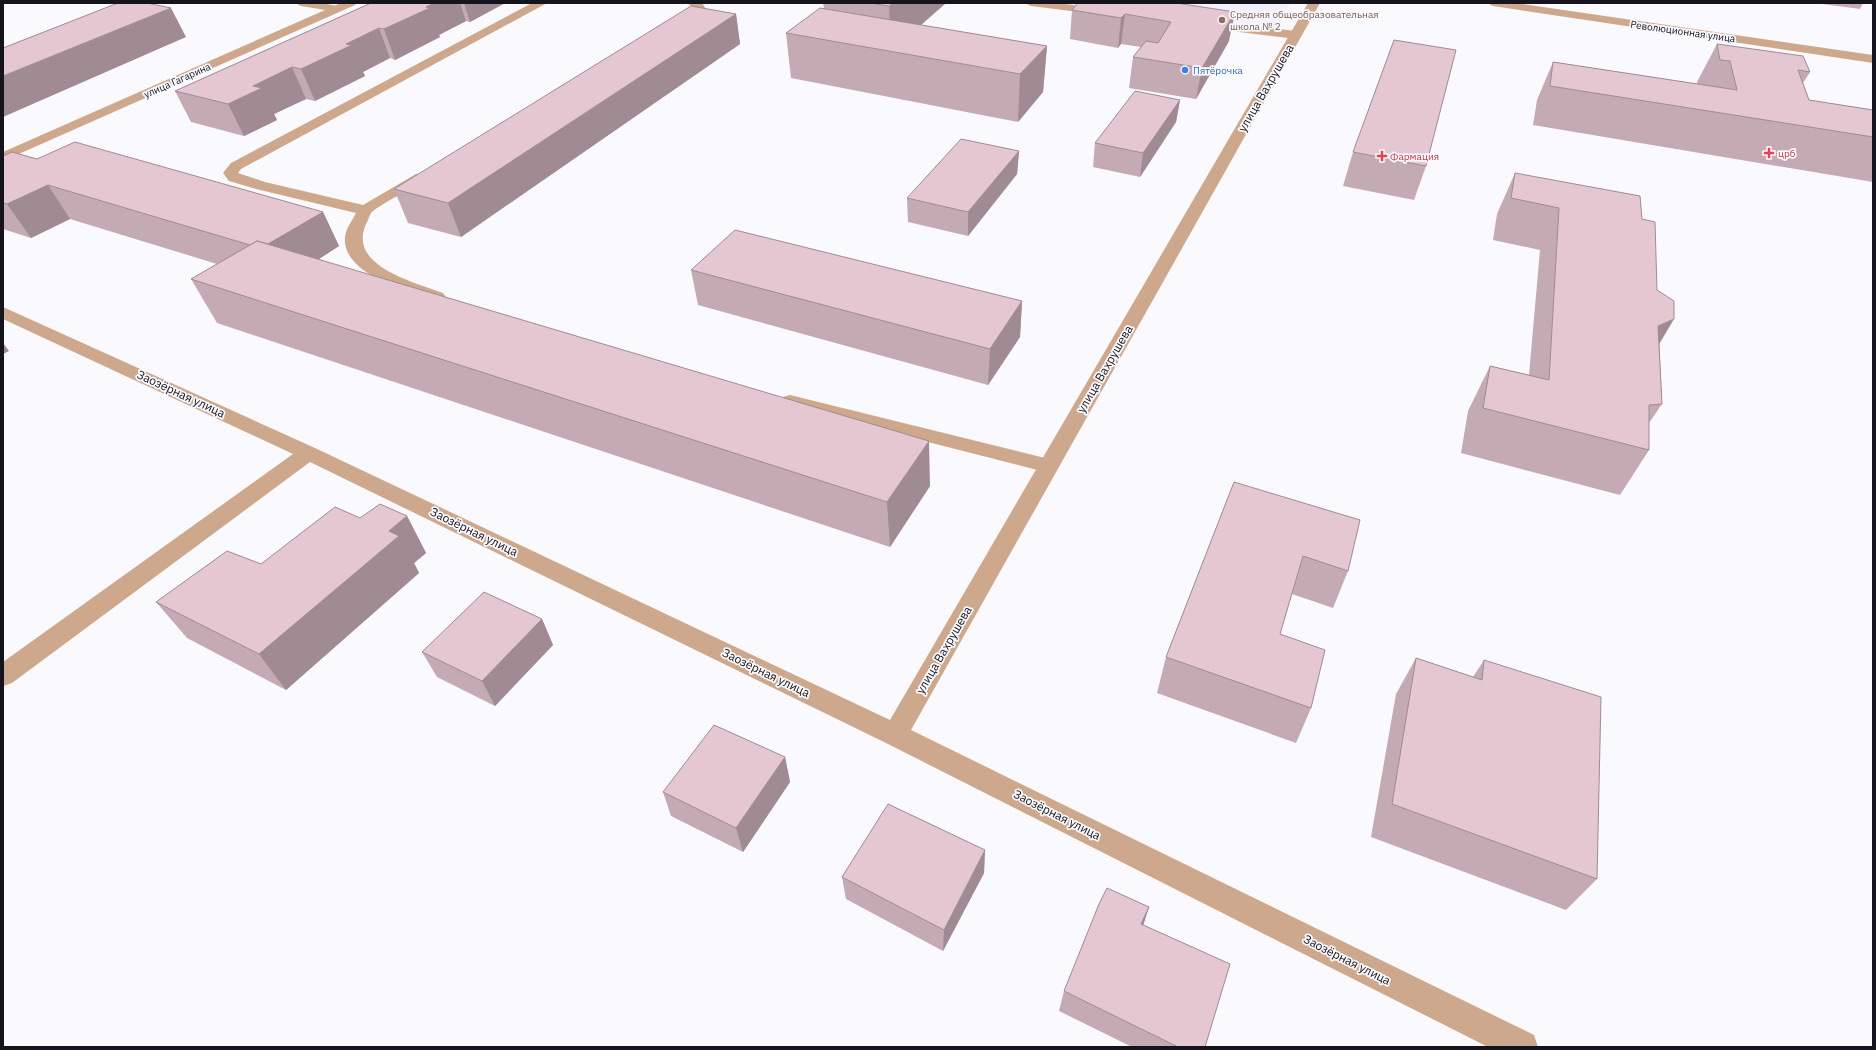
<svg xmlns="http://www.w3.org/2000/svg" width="1876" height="1050" font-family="'IBM Plex Sans',sans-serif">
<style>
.built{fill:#f3f0fd}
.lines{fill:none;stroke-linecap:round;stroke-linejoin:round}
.service{fill:#cda88c;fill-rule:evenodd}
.minor{fill:#cda88c;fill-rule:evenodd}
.wall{fill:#c4abb3}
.shaded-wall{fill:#a08b92}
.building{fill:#e4c7d0;stroke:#a08b92}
.education-dot{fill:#8d6e63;stroke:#faf9fe;stroke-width:1.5}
.shop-dot{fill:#3f7fe0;stroke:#faf9fe;stroke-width:1.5}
.health-dot{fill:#e0444e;stroke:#faf9fe;stroke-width:1.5}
.labels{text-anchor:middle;stroke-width:3.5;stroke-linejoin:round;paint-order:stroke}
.far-education-label{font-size:10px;fill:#785e54;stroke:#faf9fe;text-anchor:start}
.far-street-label{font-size:10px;fill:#15131b;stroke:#faf9fe}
.far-shop-label{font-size:10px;fill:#366cbe;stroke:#faf9fe;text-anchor:start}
.far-health-label{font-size:10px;fill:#be3a42;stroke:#faf9fe;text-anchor:start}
.street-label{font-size:12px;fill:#15131b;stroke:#faf9fe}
</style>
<rect width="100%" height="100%" fill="#faf9fe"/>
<!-- built -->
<polygon class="built" points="1060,3 1291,3 1269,37"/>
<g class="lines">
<!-- service -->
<g class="service">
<polygon points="295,3 322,3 342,7 344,9 338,12 301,6"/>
<path d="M532 3H547L241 169 238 173 265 182 363 205 416 174H426L428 177 426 180C416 186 377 206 371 213 369 216 368 221 366 224 347 266 414 282 443 293L446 297 443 301 437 302 431 301C405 291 335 271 346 232 348 226 353 219 356 213L256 189 229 181 223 173 231 163Z"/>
<polygon points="687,3 702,3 706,9 681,27 673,27 671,24 673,21 694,8"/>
<polygon points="1025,3 1058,3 1103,9 1109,12 1103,15 1031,6"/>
<polygon points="1203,20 1296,31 1302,35 1296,39 1199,27 1197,24 1199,21"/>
<polygon points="790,395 1049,459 1056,461 1059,466 1056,471 1049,473 783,405 780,401 783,397"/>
</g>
<!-- minor -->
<g class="minor">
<polygon points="341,3 357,3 355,5 3,161 3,152"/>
<polygon points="1308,3 1320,3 911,730 1534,1035 1538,1047 1488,1047 886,743 310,462 12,683 3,686 3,662 293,454 3,319 3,307 315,448 890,720"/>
<polygon points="1487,3 1516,3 1873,55 1873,63 1493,6"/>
</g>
</g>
<!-- wall -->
<g class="wall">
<polygon points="371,3 505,3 470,22 466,21 439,35 440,37 395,60 390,58 363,72 365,76 315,101 306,99 274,114 277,120 244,136 191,122 175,91"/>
<polygon points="823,3 946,3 921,25 1047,46 1043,92 1018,122 791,78 786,33 824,8"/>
<polygon points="1176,3 1229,41 1196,99 1129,88 1133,57 1141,47 1121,44 1118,48 1070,39 1072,10"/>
<polygon points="1815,3 1863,3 1860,9"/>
<polygon points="736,14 740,44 461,237 408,223 394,189"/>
<polygon points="1717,44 1810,72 1803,83 1809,100 1873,110 1873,182 1533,125 1537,100 1553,62 1697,84 1697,82"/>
<polygon points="1180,100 1176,122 1140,177 1093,167 1095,143"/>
<polygon points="1019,151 1017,174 968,236 908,222 907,198"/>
<polygon points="1353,152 1426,166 1414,200 1343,186"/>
<polygon points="3,156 37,159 323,212 339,246 319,259 930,486 890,547 217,323 191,279 217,264 70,219 31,238 3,229"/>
<polygon points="1515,173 1642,219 1657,290 1662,404 1649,423 1649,450 1620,495 1461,453 1468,411 1490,366 1529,375 1540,250 1493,240 1497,214"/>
<polygon points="691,270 1022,301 1020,337 988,385 698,305"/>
<polygon points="1234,482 1348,571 1333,608 1292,594 1280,634 1311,708 1296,743 1157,693 1166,657"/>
<polygon points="407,516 426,553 414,563 419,573 286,690 187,638 156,602 261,564 360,518"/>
<polygon points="542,619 553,645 495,706 437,677 422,652"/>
<polygon points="1416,658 1473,677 1484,660 1597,879 1566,910 1371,837 1396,694"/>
<polygon points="785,757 790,782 743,852 671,816 663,792"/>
<polygon points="985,850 984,873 943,951 846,899 842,877"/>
<polygon points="1149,907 1143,925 1205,1047 1132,1047 1059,1011 1064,991"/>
</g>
<!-- shaded-wall -->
<g class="shaded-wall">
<polygon points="434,3 460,3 466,21 439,35 440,37 395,60 384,29"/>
<polygon points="464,3 505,3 470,22"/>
<polygon points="893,3 946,3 891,51 889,6"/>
<polygon points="171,8 186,37 3,117 3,76"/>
<polygon points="1235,12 1229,41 1196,99 1202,68"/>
<polygon points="736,14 740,44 461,237 448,203"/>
<polygon points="1125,14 1121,44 1118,48 1121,18"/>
<polygon points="379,28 390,58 363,72 365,76 315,101 301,69 346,44"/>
<polygon points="1047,46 1043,92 1018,122 1020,74"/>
<polygon points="292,67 306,99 274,114 277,120 244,136 228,104 253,86"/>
<polygon points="1180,100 1176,122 1140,177 1143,153"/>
<polygon points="1019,151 1017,174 968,236 968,212"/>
<polygon points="48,185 70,219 31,238 7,204"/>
<polygon points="323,212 339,246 280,284 261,248"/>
<polygon points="1022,301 1020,337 988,385 990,349"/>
<polygon points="1674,319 1648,363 1658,326"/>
<polygon points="3,343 9,351 3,354"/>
<polygon points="929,441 930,486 890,547 887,502"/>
<polygon points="407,516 426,553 414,563 419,573 286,690 259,654 389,531"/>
<polygon points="542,619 553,645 495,706 482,681"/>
<polygon points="785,757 790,782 743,852 736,828"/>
<polygon points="985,850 984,873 943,951 944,930"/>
<polygon points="1149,907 1142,929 1141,924"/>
</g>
<!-- building -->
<g class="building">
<polygon points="118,3 147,3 171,8 3,76 3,48"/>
<polygon points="371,3 434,3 426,7 430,8 384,29 379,28 346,44 352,45 301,69 292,67 253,86 262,88 228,104 175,91"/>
<polygon points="870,3 893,3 889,6"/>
<polygon points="1078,3 1176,3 1235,12 1202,68 1133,57 1146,41 1158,43 1171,22 1125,14 1121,18 1072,10"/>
<polygon points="691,6 736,14 448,203 394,189"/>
<polygon points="820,8 1047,46 1020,74 786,33"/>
<polygon points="1394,40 1456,50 1426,166 1353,152"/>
<polygon points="1717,44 1803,56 1810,72 1798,70 1809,100 1873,110 1873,137 1550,86 1553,62 1737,90 1730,61 1720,60"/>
<polygon points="1135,91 1180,100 1143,153 1095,143"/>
<polygon points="961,139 1019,151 968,212 907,198"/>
<polygon points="75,142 323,212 268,244 257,241 250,245 48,185 7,204 3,203 3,156 12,152 37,159"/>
<polygon points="1515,173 1640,196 1642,219 1655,222 1657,290 1674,301 1674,319 1658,326 1662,404 1649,405 1649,450 1483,408 1490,366 1549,380 1559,208 1511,198"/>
<polygon points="735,230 1022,301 990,349 691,270"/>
<polygon points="257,241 929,441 887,502 191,279"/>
<polygon points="1234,482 1360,520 1348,571 1303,556 1280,634 1325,650 1311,708 1166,657"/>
<polygon points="380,504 407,516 389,531 399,536 259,654 156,602 227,551 261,564 335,507 360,518"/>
<polygon points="484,592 542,619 482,681 422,652"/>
<polygon points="1416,658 1482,680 1484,660 1601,697 1597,879 1392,804"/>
<polygon points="714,725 785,757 736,828 663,792"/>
<polygon points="888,804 985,850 944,930 842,877"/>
<polygon points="1107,888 1149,907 1141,924 1230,964 1205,1047 1178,1047 1064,991 1099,904"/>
</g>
<!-- markers -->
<circle class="education-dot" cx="1222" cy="20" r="4"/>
<circle class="shop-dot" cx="1185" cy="70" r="4"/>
<g class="health-dot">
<path d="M1767 147h4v4h4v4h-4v4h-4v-4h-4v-4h4z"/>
<path d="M1380 150h4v4h4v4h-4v4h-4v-4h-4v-4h4z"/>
</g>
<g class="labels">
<!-- far-education labels -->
<g class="far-education-label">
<text x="1230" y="18">Средняя общеобразовательная<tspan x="1230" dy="12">школа № 2</tspan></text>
</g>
<!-- far-street labels -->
<g class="far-street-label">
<text transform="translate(1683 31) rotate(8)" y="4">Революционная улица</text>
<text transform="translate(177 80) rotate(-24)" y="4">улица Гагарина</text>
</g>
<!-- far-shop labels -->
<g class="far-shop-label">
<text x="1193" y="74">Пятёрочка</text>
</g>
<!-- far-health labels -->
<g class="far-health-label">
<text x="1778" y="157">црб</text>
<text x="1390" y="160">Фармация</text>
</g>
<!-- street labels -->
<g class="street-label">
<text transform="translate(1266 88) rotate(-60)" y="4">улица Вахрушева</text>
<text transform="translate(1105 369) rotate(-60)" y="4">улица Вахрушева</text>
<text transform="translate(181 394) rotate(25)" y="4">Заозёрная улица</text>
<text transform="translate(474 532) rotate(26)" y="4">Заозёрная улица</text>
<text transform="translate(944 650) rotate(-60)" y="4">улица Вахрушева</text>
<text transform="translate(766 673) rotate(26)" y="4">Заозёрная улица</text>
<text transform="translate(1057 815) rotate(27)" y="4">Заозёрная улица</text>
<text transform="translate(1347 960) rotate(27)" y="4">Заозёрная улица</text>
</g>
</g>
<!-- border -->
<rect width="1876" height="1050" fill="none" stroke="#15131b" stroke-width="8"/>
</svg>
